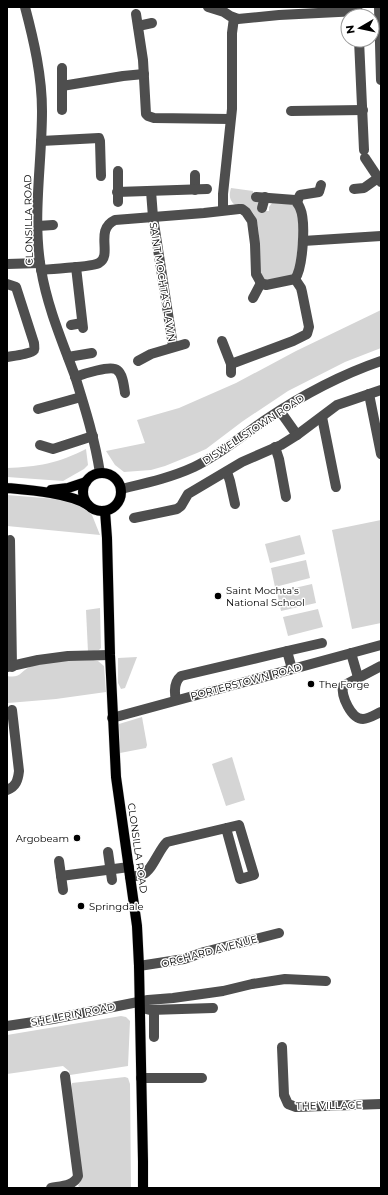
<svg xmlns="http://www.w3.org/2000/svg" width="388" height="1195" font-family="Montserrat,sans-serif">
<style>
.green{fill:#d5d5d5}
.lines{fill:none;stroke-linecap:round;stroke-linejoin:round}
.major-casing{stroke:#dbdbdb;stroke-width:11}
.minor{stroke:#4e4e4e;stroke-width:10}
.major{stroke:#000;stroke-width:10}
.poi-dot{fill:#000;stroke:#fff;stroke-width:1.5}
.labels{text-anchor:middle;stroke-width:3;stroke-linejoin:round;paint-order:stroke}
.street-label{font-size:10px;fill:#000;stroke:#fff}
.poi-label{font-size:10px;fill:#000;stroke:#fff;text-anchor:start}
</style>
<rect width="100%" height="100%" fill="#fff"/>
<!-- green -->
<g class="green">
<path d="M231 188 253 191V198L257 199 260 204 261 211H269V207L272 203C280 202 292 200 297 210 302 219 296 260 295 272L293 275C286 277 274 282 266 280 249 274 275 203 235 205 229 200 229 195 231 188Z"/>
<polygon points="381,310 381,348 345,362 288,391 243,421 206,449 197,453 165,466 151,470 124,472 115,465 106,451 145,443 137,420 179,408 236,383 296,351"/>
<path d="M86 449 88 465 84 469 63 481 7 477V468C37 467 59 463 86 449Z"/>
<polygon points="7,495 69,500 86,509 92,515 100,535 7,526"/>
<polygon points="381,520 381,623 352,629 332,530"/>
<polygon points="300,535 305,554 270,563 265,544"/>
<polygon points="306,560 310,578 275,587 271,568"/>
<polygon points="312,584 316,603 281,611 277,592"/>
<polygon points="100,608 101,648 99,650 88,652 86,610"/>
<polygon points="318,609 323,627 288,636 283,617"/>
<polygon points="137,657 125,688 121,689 118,683 118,658"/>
<path d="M93 660 98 661 104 666 106 692 56 699 8 703 7 676C21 679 21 670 32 666 49 660 75 661 93 660Z"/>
<polygon points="142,717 147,745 146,748 120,753 119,724"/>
<polygon points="232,757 245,800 226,806 212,764"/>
<polygon points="121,1016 126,1017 130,1021 128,1066 70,1075 69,1071 63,1066 7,1074 7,1035"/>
<polygon points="125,1077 128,1078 130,1084 131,1188 81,1188 78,1186 81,1180 71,1092 72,1083"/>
</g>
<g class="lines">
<!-- major casing -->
<g class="major-casing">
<g id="major">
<circle cx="102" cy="492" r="19"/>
<path d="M7 488C29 490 69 493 88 505"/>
<polyline points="51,490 68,488 86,482"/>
<polyline points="105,511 107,538 110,655 116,777 137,926 139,966 143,1161 143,1188"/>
</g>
</g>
<!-- minor -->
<g class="minor">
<path d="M25 7C34 41 42 76 42 111 42 164 32 217 41 269 47 306 62 341 75 376 85 408 95 440 100 473"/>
<polyline points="208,7 224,12 230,16 238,19 279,15 358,11"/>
<polyline points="379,7 381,80"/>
<polyline points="136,14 143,60 146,114 148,116 154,118 230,119"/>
<polyline points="138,26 152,23"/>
<polyline points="359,40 364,150"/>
<polyline points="62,86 123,76 144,74"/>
<polyline points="62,110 62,68"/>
<polyline points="291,111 363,110"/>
<polyline points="41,141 99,138 100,141 101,176"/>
<polyline points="365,158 381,182"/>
<polyline points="195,175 195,190"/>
<polyline points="354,189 364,188 378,178"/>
<polyline points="151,191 153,217 173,346"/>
<polyline points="117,192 207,189"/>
<polyline points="118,202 118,171"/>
<polyline points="297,202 300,195 319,192 321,185"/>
<polyline points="262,208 265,197"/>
<polyline points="223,210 223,194 232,109 232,33 234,18"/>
<polyline points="38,226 53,225"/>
<polyline points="303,241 381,236"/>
<polyline points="7,264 40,263"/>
<polyline points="76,267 83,328"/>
<path d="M41 270C55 268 89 268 99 263 113 255 94 230 115 220L204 213 239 209H242L246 212 252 221 255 244 256 274 261 283 266 285 295 279C303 268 306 221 300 208 299 205 297 203 295 200L256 197"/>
<path d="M7 284 16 287 34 343C34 345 35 348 34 350 31 354 12 356 7 357"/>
<polyline points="253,298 261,283"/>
<polyline points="71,325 82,323"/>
<polyline points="222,341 231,364 231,373"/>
<polyline points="68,357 92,353"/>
<polyline points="138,361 151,354 185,344"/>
<polyline points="231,364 293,341 307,334 309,327 302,292 301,288 295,279"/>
<path d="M75 377C83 374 111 365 117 370 123 374 124 387 125 393"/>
<polyline points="369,394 381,454"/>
<polyline points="38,409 81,397"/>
<polyline points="280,411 297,435"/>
<polyline points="322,417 336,487"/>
<polyline points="40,445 53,449 93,436"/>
<polyline points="275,447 279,459 286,497"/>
<polyline points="227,472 230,481 235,504"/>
<path d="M121 489C146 483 170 478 194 467 219 455 242 436 265 420 301 396 340 375 381 361"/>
<polyline points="134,518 177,509 181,506 188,494 242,462 281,445 297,435 337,405 381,390"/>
<polyline points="10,540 12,667"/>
<polyline points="287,651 322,643"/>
<polyline points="351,653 358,677"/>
<path d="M381 666 343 686C341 696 351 719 363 719 369 719 376 714 381 712"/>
<polyline points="7,667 38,660 68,656 110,655"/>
<path d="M176 700C174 691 174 682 181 676L287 651 292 669"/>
<polyline points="112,718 381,645"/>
<path d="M7 790C16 787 18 780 19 771L12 710"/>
<polyline points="108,852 112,880"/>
<polyline points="59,861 63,890"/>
<polyline points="61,876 129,867"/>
<path d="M130 877C134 876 139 876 143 874 152 871 159 849 167 842L239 825 254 875 240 879 226 828"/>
<polyline points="139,966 184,959 204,952 279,933"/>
<polyline points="140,1002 146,1009 150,1010 213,1008"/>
<polyline points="154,1010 154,1037"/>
<polyline points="7,1026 53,1019 148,1000 173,998 223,991 252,984 285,979 326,981"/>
<polyline points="282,1047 284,1095 288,1104 296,1107 381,1104"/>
<polyline points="141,1078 202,1078"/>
<path d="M51 1188C61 1186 74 1186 78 1176L65 1076"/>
</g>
<!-- major -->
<use href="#major" class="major"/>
</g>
<!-- markers -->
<g class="poi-dot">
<circle cx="218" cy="596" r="4"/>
<circle cx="311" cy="684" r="4"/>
<circle cx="77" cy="838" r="4"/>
<circle cx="81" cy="906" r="4"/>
</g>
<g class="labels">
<!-- street labels -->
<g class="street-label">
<text transform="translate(28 220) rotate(-91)" y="4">CLONSILLA ROAD</text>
<text transform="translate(163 282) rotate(81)" y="4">SAINT MOCHTA'S LAWN</text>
<text transform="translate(253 429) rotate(-33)" y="4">DISWELLSTOWN ROAD</text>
<text transform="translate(246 681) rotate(-15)" y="4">PORTERSTOWN ROAD</text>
<text transform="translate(138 848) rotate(82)" y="4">CLONSILLA ROAD</text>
<text transform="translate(209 951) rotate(-15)" y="4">ORCHARD AVENUE</text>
<text transform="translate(73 1014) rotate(-11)" y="4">SHELERIN ROAD</text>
<text transform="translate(329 1105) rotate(-1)" y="4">THE VILLAGE</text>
</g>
<!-- poi labels -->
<g class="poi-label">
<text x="226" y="594">Saint Mochta's<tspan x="226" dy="12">National School</tspan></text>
<text x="319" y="688">The Forge</text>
<text x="69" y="842" text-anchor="end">Argobeam</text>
<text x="89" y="910">Springdale</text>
</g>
</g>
<!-- border -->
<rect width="388" height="1195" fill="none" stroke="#000000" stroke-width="16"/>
<!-- north arrow -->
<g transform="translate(360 28) rotate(261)"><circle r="19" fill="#ffffff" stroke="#999999"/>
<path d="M0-3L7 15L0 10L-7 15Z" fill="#000000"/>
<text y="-6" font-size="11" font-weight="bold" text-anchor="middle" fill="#000000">N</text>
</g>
</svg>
